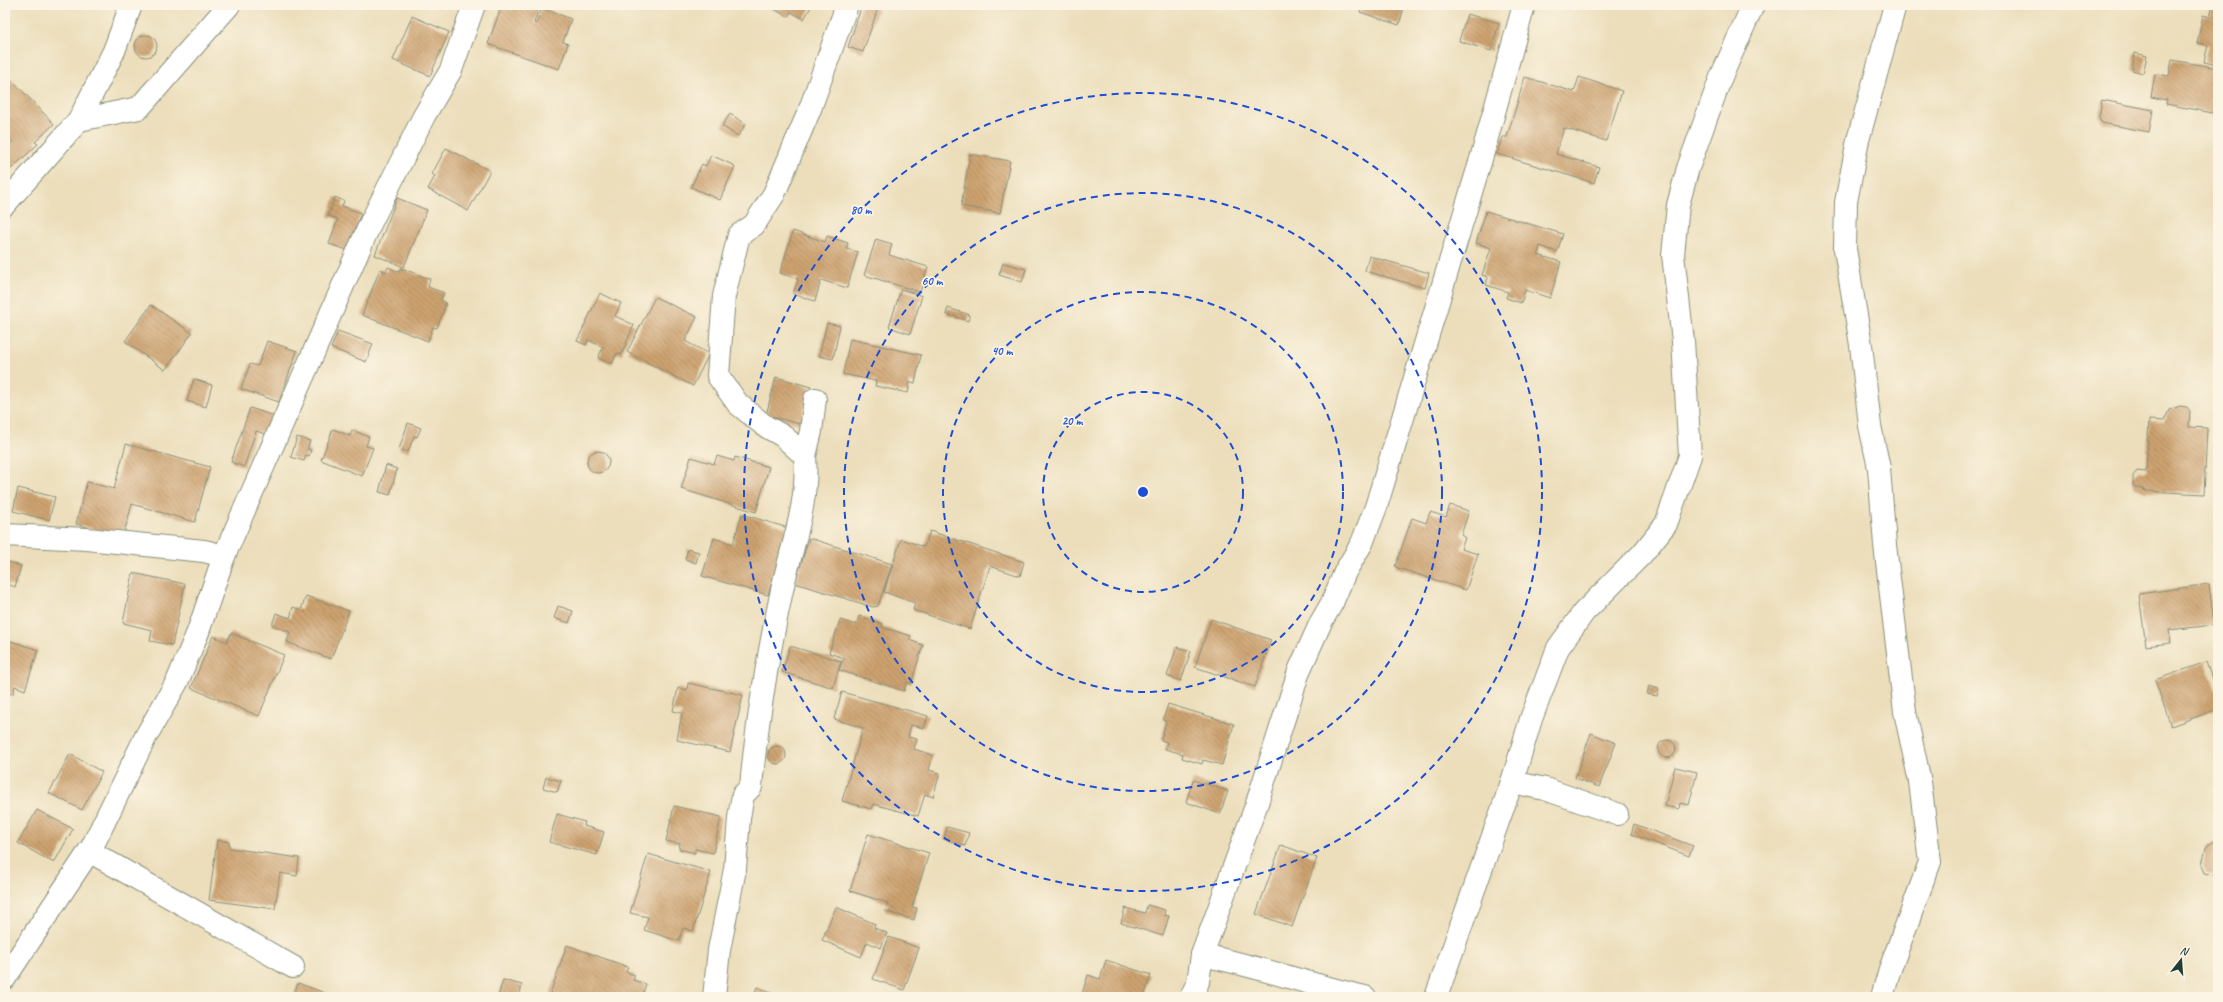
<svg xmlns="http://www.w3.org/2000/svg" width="2223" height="1002" font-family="Caveat,sans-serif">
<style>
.building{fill:url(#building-back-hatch)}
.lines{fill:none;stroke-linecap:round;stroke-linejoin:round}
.street-casing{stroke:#868e78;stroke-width:24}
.street{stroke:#fff;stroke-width:22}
.ring{fill:none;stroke:#1d4ed8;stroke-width:2;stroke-dasharray:7 5}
.centre{fill:#1d4ed8;stroke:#fcf5e5;stroke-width:2}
.ring-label{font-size:12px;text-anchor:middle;font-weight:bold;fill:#1d4ed8;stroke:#fcf5e5;stroke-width:3.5;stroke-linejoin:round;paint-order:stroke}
</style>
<defs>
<pattern id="building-back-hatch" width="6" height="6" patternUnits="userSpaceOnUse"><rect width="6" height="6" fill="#cda26f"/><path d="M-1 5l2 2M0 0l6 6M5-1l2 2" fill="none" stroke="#a6855c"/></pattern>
</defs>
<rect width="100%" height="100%" fill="#fcf5e5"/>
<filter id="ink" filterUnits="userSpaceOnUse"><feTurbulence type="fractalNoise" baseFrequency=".025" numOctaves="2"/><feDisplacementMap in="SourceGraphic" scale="8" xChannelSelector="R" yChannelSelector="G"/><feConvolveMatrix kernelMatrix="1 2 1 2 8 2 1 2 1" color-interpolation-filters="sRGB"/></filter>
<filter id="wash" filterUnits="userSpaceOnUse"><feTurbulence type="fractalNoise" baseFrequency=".012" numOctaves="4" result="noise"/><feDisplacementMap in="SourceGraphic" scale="16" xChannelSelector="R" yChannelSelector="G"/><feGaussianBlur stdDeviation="0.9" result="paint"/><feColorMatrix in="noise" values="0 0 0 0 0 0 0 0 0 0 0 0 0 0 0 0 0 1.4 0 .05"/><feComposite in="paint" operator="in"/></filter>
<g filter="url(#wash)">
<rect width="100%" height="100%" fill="#ecdebb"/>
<g id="blocks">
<!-- building -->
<g class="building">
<polygon points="502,5 519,5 538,11 534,23 536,24 542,8 571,19 563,42 568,44 559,69 488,44"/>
<polygon points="767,5 812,5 804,19 791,12 788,17"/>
<polygon points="862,5 879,5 863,52 848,47"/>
<polygon points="1362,5 1383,5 1403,11 1399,25 1360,12"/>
<polygon points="2213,5 2218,5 2218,65 2204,62 2208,45 2197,43 2203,15 2210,17"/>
<polygon points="1467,14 1499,23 1491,51 1459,41"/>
<polygon points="412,16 449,32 430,76 393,60"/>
<circle cx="146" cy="46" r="11"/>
<polygon points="2135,53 2147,56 2143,73 2132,70"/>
<polygon points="2172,60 2218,68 2218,114 2166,104 2167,100 2151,97 2155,74 2169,76"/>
<polygon points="1525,77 1574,92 1579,77 1622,91 1606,141 1564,128 1556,154 1599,167 1594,183 1497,154 1502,137 1507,137"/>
<polygon points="13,81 54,124 35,142 38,144 9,171 5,166 5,150 13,142 5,133 5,89"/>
<polygon points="2102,100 2153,110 2149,132 2102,123 2099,117"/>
<polygon points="730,114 746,124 738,136 722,126"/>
<polygon points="446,148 490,171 468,211 428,189 435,176 432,174"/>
<polygon points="970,154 1010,161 1000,213 961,206"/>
<polygon points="711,155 735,166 720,200 691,187 702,164 706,166"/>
<polygon points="335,197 344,201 342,206 361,213 347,250 329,244 338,219 328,216"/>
<polygon points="397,198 427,210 404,267 375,255"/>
<polygon points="1486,211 1563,234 1557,252 1540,246 1538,255 1561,262 1550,298 1525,290 1521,303 1506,298 1508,292 1486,285 1488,277 1482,275 1491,248 1476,243"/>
<polygon points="793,231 825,242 827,236 848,243 846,249 858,252 847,288 821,280 815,301 793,294 798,279 780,273"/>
<polygon points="876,239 892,244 889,255 928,267 920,292 864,275"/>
<polygon points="1369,256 1429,273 1425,288 1365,271"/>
<polygon points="1003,263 1026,269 1022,282 999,275"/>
<polygon points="388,267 399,272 401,268 430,279 428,287 444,293 441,299 446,304 437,328 433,327 428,341 362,315 380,269 386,272"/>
<polygon points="901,289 922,296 910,334 889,327"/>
<polygon points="600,293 621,303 615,316 634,325 621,355 617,353 612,364 598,358 603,347 588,340 586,345 577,341"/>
<polygon points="655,297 697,317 685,341 709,354 693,386 627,352"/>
<polygon points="151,305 192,333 165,370 125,341"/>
<polygon points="948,308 970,315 968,321 946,314"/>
<polygon points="827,323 840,326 833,359 819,356"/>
<polygon points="338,331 373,344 366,362 331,348"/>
<polygon points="850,339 921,355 915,383 910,382 908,393 875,386 876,381 843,374"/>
<polygon points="267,341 297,351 279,402 241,389 250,364 258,366"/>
<polygon points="776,377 811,387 800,424 766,415"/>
<polygon points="194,379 212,385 206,407 187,401"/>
<polygon points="2180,406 2187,407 2190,411 2189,427 2207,428 2204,494 2146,491 2133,486 2133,476 2137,471 2146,472 2149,420 2164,421 2169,410"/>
<polygon points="250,408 277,417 271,436 256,431 244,467 231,462"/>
<polygon points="408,423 421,428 417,437 414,436 408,452 399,449"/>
<polygon points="333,429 350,436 352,430 369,437 366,446 373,448 362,476 321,460"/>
<polygon points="297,437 310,441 307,449 311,450 309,456 306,455 304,461 291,457"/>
<polygon points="126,444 210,467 195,522 132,504 123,537 76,524 87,482 114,489"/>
<circle cx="598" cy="462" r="11"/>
<polygon points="717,456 734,461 735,457 769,467 756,512 681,489 691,457 714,464"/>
<polygon points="386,465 397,469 390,495 379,492"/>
<polygon points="18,488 55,497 49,520 13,511"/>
<polygon points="1450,505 1469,511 1461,535 1465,538 1461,549 1478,554 1466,590 1395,567 1412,518 1426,523 1430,512 1446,517"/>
<polygon points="742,514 788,528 768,595 702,576 714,538 733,544"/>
<polygon points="930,531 1024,562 1020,576 990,566 970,629 913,610 915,603 884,592 901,539 924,547"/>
<polygon points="809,538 892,564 878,606 873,607 795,583"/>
<polygon points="688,549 699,552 696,563 685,559"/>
<polygon points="5,555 8,556 6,561 21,566 15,587 5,583"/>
<polygon points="133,573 185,584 172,645 150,641 152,630 123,623"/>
<polygon points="2209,584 2214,625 2169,630 2171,643 2146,646 2139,594"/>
<polygon points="306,596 349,611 331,659 287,642 290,632 272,625 276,613 290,618 293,607 301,610"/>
<polygon points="558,606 573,611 569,623 554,618"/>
<polygon points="859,616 883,624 882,627 911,636 909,640 923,645 911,684 907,682 904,691 839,670 844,658 829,653 840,620 856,625"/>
<polygon points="1211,619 1271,640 1255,687 1195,667"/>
<polygon points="231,633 284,655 259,716 191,688 213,636 227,642"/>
<polygon points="5,639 38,650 25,690 15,686 13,694 5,692"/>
<polygon points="790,646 841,661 833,688 782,672"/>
<polygon points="1177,647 1191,651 1181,681 1167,676"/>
<polygon points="2206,662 2218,696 2218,709 2171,726 2155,680"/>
<polygon points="688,683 743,695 730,752 677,740 682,713 673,711 678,688 687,690"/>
<polygon points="1649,686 1659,689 1657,696 1647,694"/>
<polygon points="842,692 928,716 924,728 911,725 908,737 917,739 914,749 933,755 929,770 940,773 933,797 925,794 918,816 873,804 871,809 842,801 863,728 834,719"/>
<polygon points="1168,704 1234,724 1222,765 1203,760 1202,764 1182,758 1183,754 1165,749 1167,742 1161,740 1166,721 1163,720"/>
<polygon points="1591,733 1616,743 1599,787 1575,778"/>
<circle cx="1667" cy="749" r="9"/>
<circle cx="777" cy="755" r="9"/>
<polygon points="70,754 102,772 82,810 49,793"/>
<polygon points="1675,767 1697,772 1689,805 1680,803 1679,809 1665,806"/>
<polygon points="546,777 561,781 557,792 543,788"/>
<polygon points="1193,780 1228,791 1220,814 1186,802"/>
<polygon points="674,806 721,817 713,853 695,849 695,853 679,849 680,844 666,841"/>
<polygon points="37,810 73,829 54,863 18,843"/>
<polygon points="557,814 585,822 584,826 604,832 597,855 549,842"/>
<polygon points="1634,824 1693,846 1689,856 1631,834"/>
<polygon points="947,827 969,833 965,846 944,839"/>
<polygon points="868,834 929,853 912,907 917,908 914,920 885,911 888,903 850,891"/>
<polygon points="217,840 229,842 229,848 299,858 297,876 280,873 275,909 209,900"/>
<polygon points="2215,841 2218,841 2218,874 2214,875 2205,873 2202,865 2206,846"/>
<polygon points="1281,845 1317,858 1292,927 1256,914"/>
<polygon points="648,854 711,872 693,931 683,928 679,941 644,930 648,917 630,913"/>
<polygon points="1147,905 1165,910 1164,915 1169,916 1163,936 1121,923 1125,908 1145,913"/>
<polygon points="836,907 875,924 874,928 887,933 881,948 867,942 861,957 822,940"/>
<polygon points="889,937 919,948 904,990 873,979"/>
<polygon points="567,945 628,967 626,972 635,975 633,980 646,984 642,997 549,997"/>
<polygon points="1106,960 1151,975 1144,997 1081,997 1088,975 1100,979"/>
<polygon points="503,980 522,985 519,997 498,997"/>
<polygon points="298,983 336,997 293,997"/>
<polygon points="757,987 780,997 753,997"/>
</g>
</g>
</g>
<g filter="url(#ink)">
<use href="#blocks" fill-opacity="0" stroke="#868e78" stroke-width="1"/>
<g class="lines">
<!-- street casing -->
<g class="street-casing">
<g id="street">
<polyline points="79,120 139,108 229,5"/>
<polyline points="5,204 79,120 114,51 131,5"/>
<polyline points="805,456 811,431 815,399"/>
<polyline points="5,535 87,539 204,551 224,556"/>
<polyline points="1512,782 1545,789 1617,814"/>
<polyline points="89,851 293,967"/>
<polyline points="1202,955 1257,803 1299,671 1321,622 1332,603 1345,572 1362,543 1376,507 1481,159 1524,5"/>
<polyline points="5,978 92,847 146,736 177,682 198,632 224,556 371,222 424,116 451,70 474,5"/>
<path d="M714 997 719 950 735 869 739 818 743 795 751 787C757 720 768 655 782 590 792 545 809 502 805 456L783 436 765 426 738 404 718 376 724 296 739 235 754 225 774 194 810 109 847 5"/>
<path d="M1191 997 1198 982 1202 955C1258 966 1310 985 1365 997"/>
<polyline points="1436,997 1512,782 1531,719 1558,648 1584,612 1642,554 1666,524 1690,456 1683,341 1673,255 1678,205 1688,168 1721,77 1753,5"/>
<polyline points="1882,997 1890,969 1930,862 1920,782 1905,712 1885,545 1879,468 1870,426 1861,345 1845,249 1846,202 1858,140 1895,5"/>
</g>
</g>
<!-- street -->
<use href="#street" class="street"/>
</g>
</g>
<!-- distance rings -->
<g class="ring">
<circle cx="1143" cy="492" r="100"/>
<circle cx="1143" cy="492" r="200"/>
<circle cx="1143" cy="492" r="299"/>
<circle cx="1143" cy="492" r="399"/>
</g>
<circle cx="1143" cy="492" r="6" class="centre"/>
<g class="ring-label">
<text x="861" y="214">80 m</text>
<text x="932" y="285">60 m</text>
<text x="1002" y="355">40 m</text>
<text x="1072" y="425">20 m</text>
</g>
<!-- margin -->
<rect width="2223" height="1002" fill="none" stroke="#fcf5e5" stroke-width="20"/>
<!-- north arrow -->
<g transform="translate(2181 960) rotate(17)" stroke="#fcf5e5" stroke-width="3" paint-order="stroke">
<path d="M0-3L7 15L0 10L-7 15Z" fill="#1f3d34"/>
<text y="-6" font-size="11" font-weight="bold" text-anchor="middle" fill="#1f3d34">N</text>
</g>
</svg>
